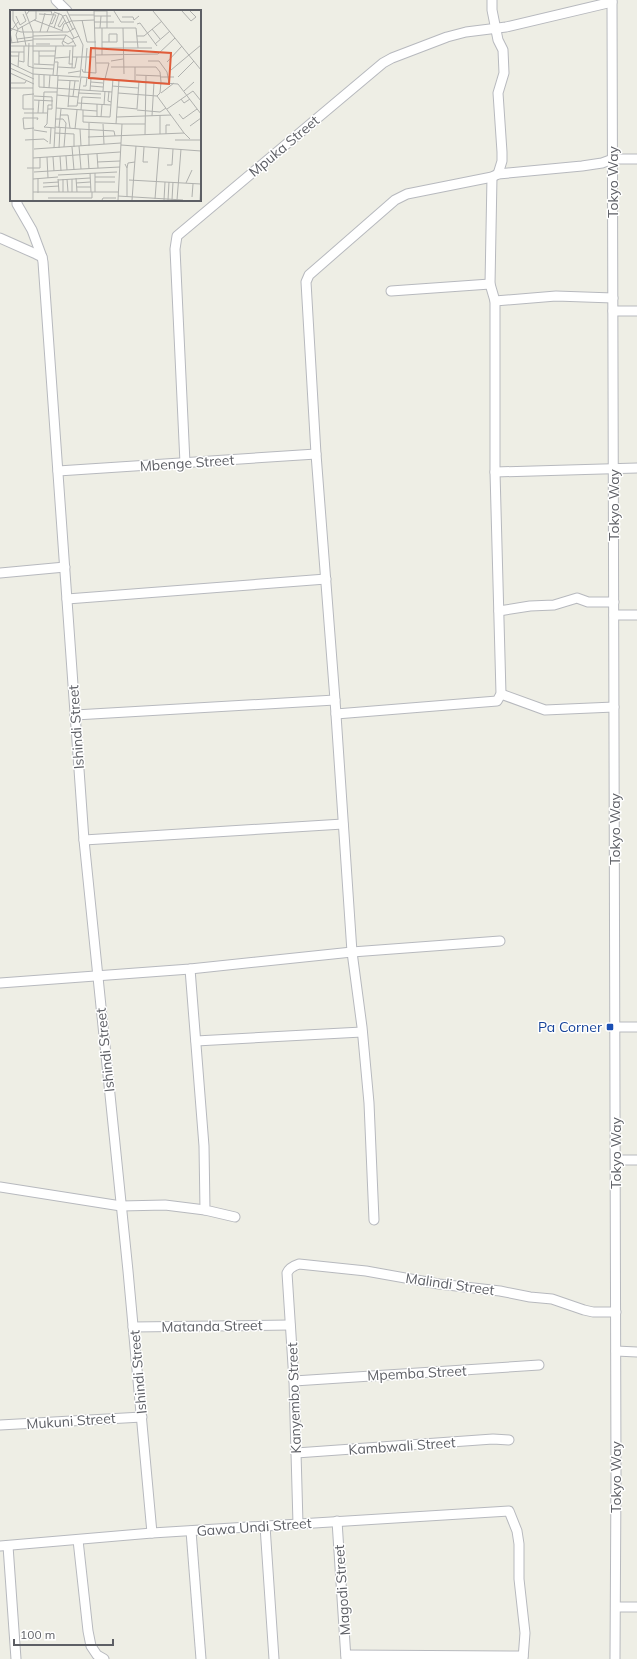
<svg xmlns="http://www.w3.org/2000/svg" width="637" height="1659" font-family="Mulish,sans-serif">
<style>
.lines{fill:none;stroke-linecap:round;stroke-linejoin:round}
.minor-casing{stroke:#b7b9be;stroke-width:11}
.minor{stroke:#fff;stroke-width:9}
.transit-dot{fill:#1a4fb4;stroke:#fff;stroke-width:1.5}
.labels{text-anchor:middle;stroke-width:3;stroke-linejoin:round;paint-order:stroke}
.street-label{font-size:14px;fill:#5d5f65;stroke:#fff}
.transit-label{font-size:14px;fill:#164399;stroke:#fff;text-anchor:end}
.inset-road{fill:none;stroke:#b0b1ae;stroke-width:1}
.view{fill:#e05c3a;fill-opacity:0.15;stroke:#e05c3a;stroke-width:2}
.inset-edge{fill:none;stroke:#5d5f65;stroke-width:2}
</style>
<rect width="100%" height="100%" fill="#eeeee5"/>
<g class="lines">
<!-- minor casing -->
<g class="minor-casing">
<g id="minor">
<polyline points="56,0 67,11"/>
<polyline points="492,0 492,10 498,40 503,50 504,73 498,93 502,152 502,161 498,174"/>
<polyline points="612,0 616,1477 615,1659"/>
<polyline points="17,200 17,204 32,230 42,257"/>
<polyline points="0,238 36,254 42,257 43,262 84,840 128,1271 152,1533"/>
<polyline points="391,291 490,284"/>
<polyline points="495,301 556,296 613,298"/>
<polyline points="613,311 637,311"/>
<polyline points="185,463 175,249 177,236 383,63 392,58 447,37 466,32 506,27 612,2"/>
<polyline points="58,471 316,454"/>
<polyline points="495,472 637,468"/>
<polyline points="0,573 65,567"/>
<polyline points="67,599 326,579"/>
<polyline points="499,611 530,606 554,605 577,598 588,602 614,602"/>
<polyline points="614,615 637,615"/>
<polyline points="501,694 545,710 614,707"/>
<polyline points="336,714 497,701 501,694 495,472 495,301 490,284 492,177"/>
<polyline points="75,715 335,700"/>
<polyline points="84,840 343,824"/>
<polyline points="190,969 204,1146 205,1210 235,1217"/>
<polyline points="0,983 190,969 352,952 500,941"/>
<polyline points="615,1027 637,1027"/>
<polyline points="196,1041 362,1032"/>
<polyline points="616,1160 637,1160"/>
<polyline points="0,1187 121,1206 165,1205 205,1210"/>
<polyline points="374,1220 369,1103 362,1027 352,952 335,700 316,454 306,282 309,275 395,200 407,194 492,177 498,174 582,166 602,163 613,159 637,159"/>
<polyline points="133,1327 290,1325"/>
<polyline points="616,1351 637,1352"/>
<polyline points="294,1381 539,1365"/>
<polyline points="0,1425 142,1417"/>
<polyline points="296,1453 493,1439 509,1440"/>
<polyline points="337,1521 346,1659"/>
<path d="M298 1524 294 1381 287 1273C289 1268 293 1266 299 1264L366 1271 439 1284 500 1291 530 1297 552 1299 584 1310 593 1312H616"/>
<polyline points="265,1526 274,1659"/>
<polyline points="191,1531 201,1659"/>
<polyline points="78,1540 88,1631 91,1646 97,1655 104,1659"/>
<polyline points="0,1546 152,1533 509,1511 517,1531 519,1544 519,1579 525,1633 523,1659"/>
<polyline points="8,1546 16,1659"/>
<polyline points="616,1607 637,1607"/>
<polyline points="346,1655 523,1656"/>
</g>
</g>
<!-- minor -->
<use href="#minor" class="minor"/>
</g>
<!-- markers -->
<rect class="transit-dot" x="606" y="1023" width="8" height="8" rx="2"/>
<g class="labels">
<!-- street labels -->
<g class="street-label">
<text transform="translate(284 146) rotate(-40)" y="5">Mpuka Street</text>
<text transform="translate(613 182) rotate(-90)" y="5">Tokyo Way</text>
<text transform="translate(187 463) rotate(-4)" y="5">Mbenge Street</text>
<text transform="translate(614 505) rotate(-90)" y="5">Tokyo Way</text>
<text transform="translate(76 727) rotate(-94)" y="5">Ishindi Street</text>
<text transform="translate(615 829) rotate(-90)" y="5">Tokyo Way</text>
<text transform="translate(105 1050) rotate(-96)" y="5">Ishindi Street</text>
<text transform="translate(616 1153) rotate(-90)" y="5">Tokyo Way</text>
<text transform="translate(450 1284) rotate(8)" y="5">Malindi Street</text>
<text transform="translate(212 1326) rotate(-1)" y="5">Matanda Street</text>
<text transform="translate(138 1372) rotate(-95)" y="5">Ishindi Street</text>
<text transform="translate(417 1373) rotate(-3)" y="5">Mpemba Street</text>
<text transform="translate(294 1398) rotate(-92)" y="5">Kanyembo Street</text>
<text transform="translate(71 1421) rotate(-4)" y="5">Mukuni Street</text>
<text transform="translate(402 1446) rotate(-4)" y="5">Kambwali Street</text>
<text transform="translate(616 1477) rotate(-90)" y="5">Tokyo Way</text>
<text transform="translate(254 1527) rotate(-4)" y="5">Gawa Undi Street</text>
<text transform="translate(342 1590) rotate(-94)" y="5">Magodi Street</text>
</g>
<!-- transit labels -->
<g class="transit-label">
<text x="602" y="1032">Pa Corner</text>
</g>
</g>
<!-- overview -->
<g transform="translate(10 10)">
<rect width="191" height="191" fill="#eeeee5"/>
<path class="inset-road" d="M3 1V10L8 19M15 1 23 22V190M57 1 73 35 70 67M84 1H97M97 1V18M104 1 111 12H124M143 1 191 60M172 1 181 11 186 7 180 1M44 2 52 5 64 28M29 4 46 5 42 14 40 13M16 5 19 1H41L42 4M59 5H84M6 6 10 15 16 11 13 4M53 6 56 5 63 20M53 6 48 16 50 17 55 10M84 6H101M112 7H123L124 10 129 6M24 10 53 21M72 10 77 32H86M84 12H104M127 14 130 13 147 36M12 16 16 36M0 18 11 22H58L65 18M44 18 49 3M84 18H126L128 38M90 18 91 6M92 18V45M113 18 114 64M142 19 150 29M52 20 54 14 61 11 84 10M30 22 35 3M37 22 44 3M56 25 62 29 69 26M23 26 56 25 52 33 54 36M127 26H134L152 11M7 29 23 27M23 29H54M53 31 58 34 64 31M92 32H107V24H99V32M113 32H137M0 33 23 30M2 33 0 22 8 12M8 33 6 25 8 19 26 9V1M19 33 18 56 24 58M26 34H40M145 34 160 21M0 36H66L62 29M92 38H142M60 40 59 54H63M23 41H45M0 42H14M0 42 1 46H9M86 45 148 44 165 28M29 46H45M63 47H86M45 48 59 47M9 51 14 52V36M101 51 113 49M138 51H149L157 62 159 73M45 52H48L47 65M157 52 172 36M0 53 23 64 70 67M86 53H99L95 69M24 54 44 55M29 54V41M8 57 9 42M48 57 65 58 67 47M101 57H146L150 62 151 72 150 83 147 86M0 58 24 69M24 58 44 59M62 58 63 36M72 59 73 62 86 63 84 1M161 60 191 35M0 63 24 74M58 63 70 61M75 63 77 38M29 65V77L102 82M43 65 46 36M126 65 151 66M151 67H164M168 67 184 51M48 70 69 71M125 71V57M81 72 93 73M0 73H15L16 71M73 76H76L77 67M81 76 93 77M102 76 128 78M0 78H23M34 78V65M39 78 40 65M80 81 81 68M93 81 94 68M99 81 98 91 101 92M174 81 184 72M68 83 91 84M108 83 147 86M151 83 164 73M24 84 13 85V99H24M47 85 68 87M24 86 42 87V99H38M63 86 65 71M147 86 174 123M171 89 174 93 180 89M24 90 43 91M68 93 101 95M42 95H38L37 114 34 117 45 118M94 95 95 81M58 96H67L71 67 168 74 191 104M58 97 60 71M107 97 127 99 129 71M46 98 87 101M157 99 183 81 191 91M71 100 72 87 91 88M73 100V112L112 114 108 190M127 100 150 102 156 98M14 103H37M28 103 29 90M33 103 34 82H47M169 104 173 109 187 99M50 105H58L60 118M150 105V124M73 106 100 107 103 69M142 106 144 72M87 107V94M91 107 92 95M107 107 161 105M45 109H53L56 113 54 137M79 113V136M93 114 94 134M106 114 109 70M112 114H135M180 116 191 108M45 117 70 119 71 136M24 118 14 119 13 108H28L27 110M49 118 51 99M65 119 67 100M70 119 104 121 105 126M24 120 37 122M45 123 64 124V137M156 124V115H160M135 125 136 66M78 127 174 123 180 129M15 130 34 129 38 132M165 130H191M40 134 41 118M111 135 191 141M62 137 64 160M134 137 133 152H138M44 138 48 66M49 138 50 118M24 139 111 133M78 144 79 159M87 144 88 158M50 146 51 161M56 146 57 160M37 147 38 168M43 147 44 161M23 148 110 142M87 152 110 151M115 154 117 158 118 153 125 152M157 155H162L163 139M17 158H30V148M71 159 110 157M24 162 71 159 69 136M80 163 81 182M85 163V182M48 165 107 162M85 167H105M66 168 67 182M23 169 48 167M48 169 49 182M53 169V182M57 169 58 182M62 169V182M48 170 80 168M119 170 191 174M85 172H105M33 173 49 172M66 173 80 172M176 173 182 160M33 177 49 176M67 177H81M23 182H108M28 183V168M108 186 173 190M117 187V158M182 187 183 174M38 188H82V182M145 189 149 138M92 190 93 188H106M122 190 126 136M154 190 155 172M158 190 159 172M162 190 163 172M167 190 171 139M190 190 191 174"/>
<path class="view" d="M81 38 161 43 159 74 79 68Z"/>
<rect width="191" height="191" class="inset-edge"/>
</g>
<!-- scale -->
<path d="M14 1639v6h99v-6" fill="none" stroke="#5d5f65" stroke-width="2"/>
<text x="20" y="1639" font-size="12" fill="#5d5f65" stroke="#ffffff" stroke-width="3" paint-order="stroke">100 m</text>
</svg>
